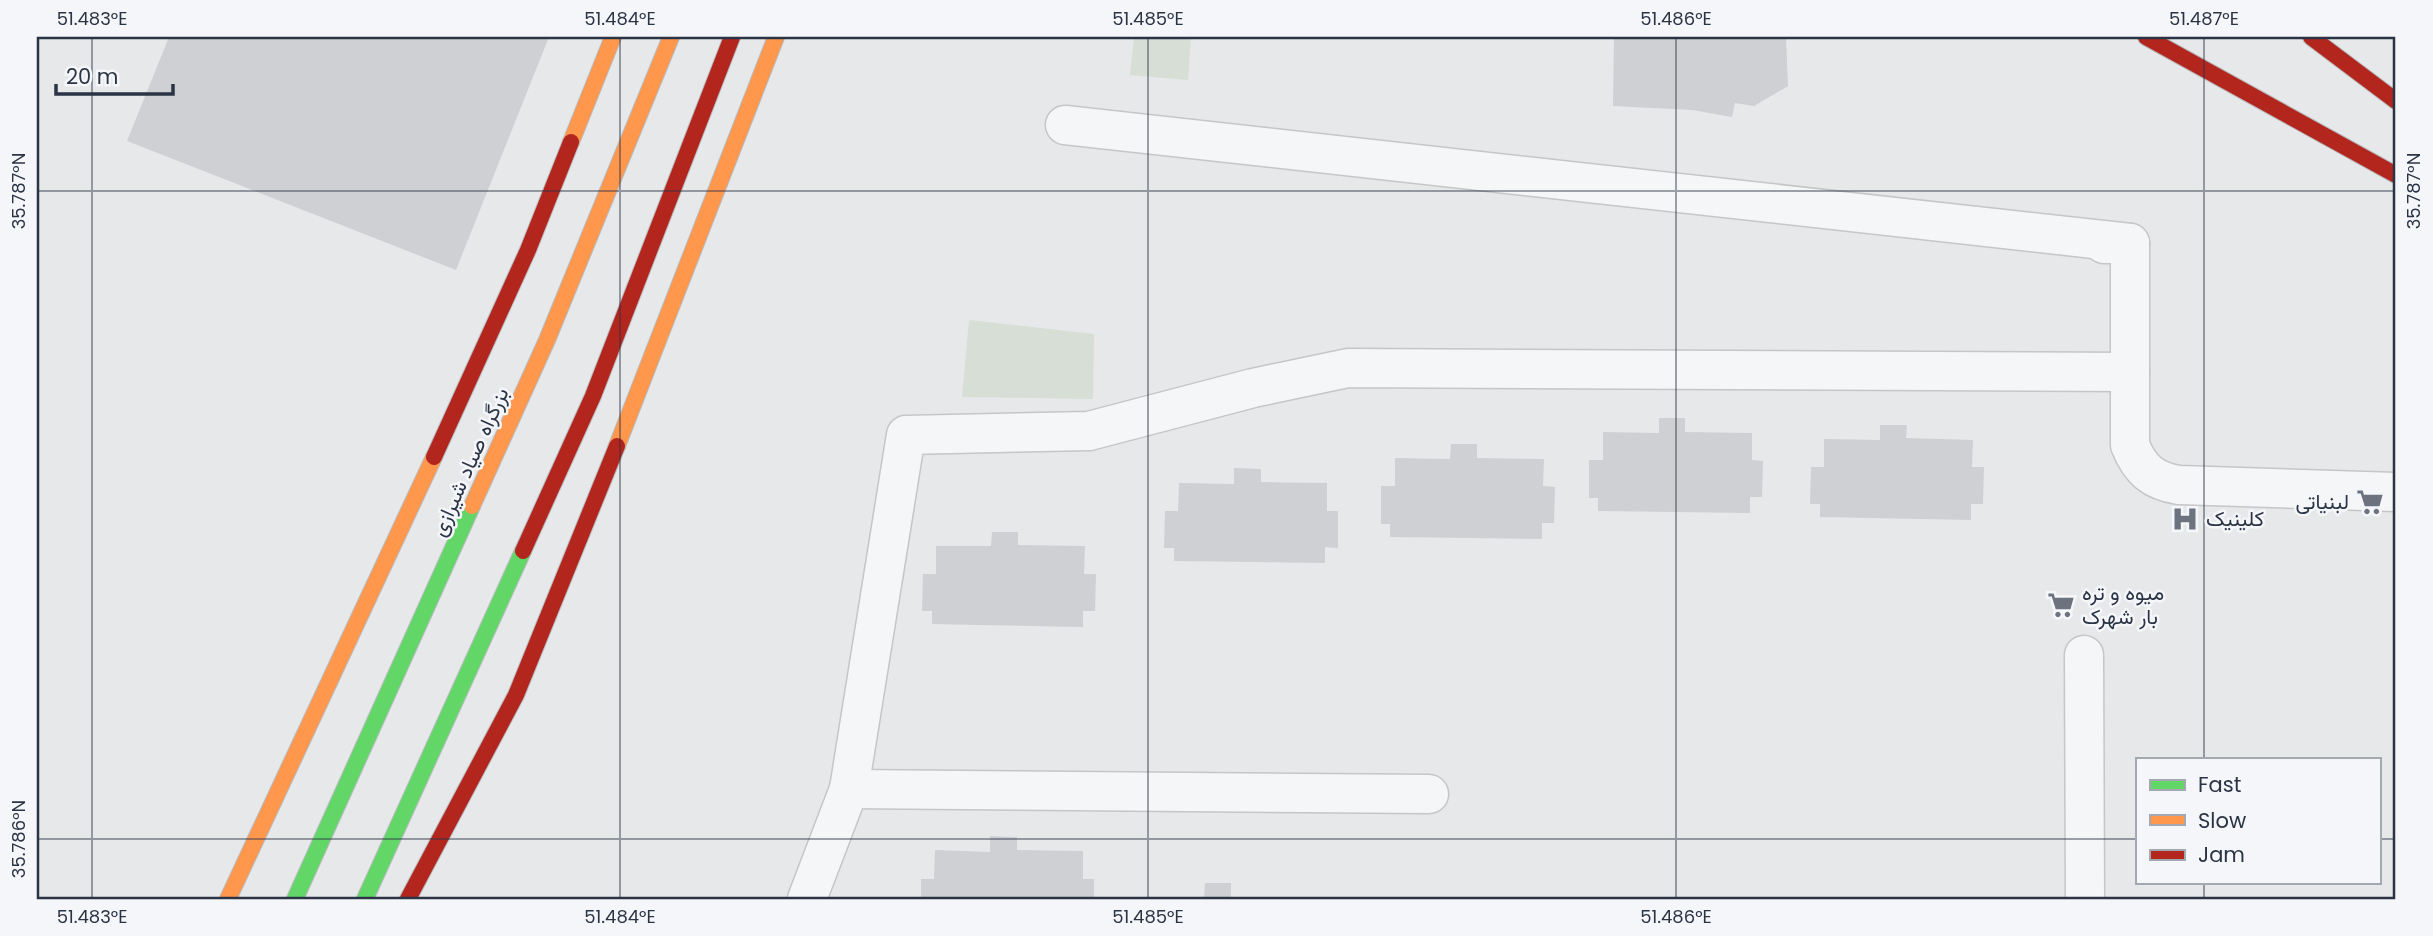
<svg xmlns="http://www.w3.org/2000/svg" width="2433" height="936" font-family="Poppins,Vazirmatn,sans-serif">
<style>
.green{fill:#d6ded6}
.building{fill:#ced0d3}
.lines{fill:none;stroke-linecap:round;stroke-linejoin:round}
.street-casing{stroke:#c4c6c8;stroke-width:41}
.fast-casing{stroke:#b8bbbf;stroke-width:18}
.slow-casing{stroke:#b8bbbf;stroke-width:18}
.jam-casing{stroke:#b8bbbf;stroke-width:18}
.street{stroke:#f5f6f7;stroke-width:38}
.fast{stroke:#63d668;stroke-width:16}
.slow{stroke:#ff974d;stroke-width:16}
.jam{stroke:#b3261e;stroke-width:16}
.ticks{fill:none;stroke:#2b3445;stroke-width:2;stroke-opacity:0.45}
.labels{text-anchor:middle;stroke-width:5;stroke-linejoin:round;paint-order:stroke}
.street-label{font-size:21px;fill:#2b3445;stroke:#f4f6f9}
.poi-label{font-size:21px;fill:#2b3445;stroke:#f4f6f9;text-anchor:start}
.neatline{fill:none;stroke:#2b3445;stroke-width:2.5}
.ticks-label{font-size:18px;text-anchor:middle;fill:#2b3445}
</style>
<rect width="100%" height="100%" fill="#e6e8ea"/>
<!-- green -->
<g class="green">
<polygon points="1134,37 1191,37 1188,80 1130,75"/>
<polygon points="969,320 1094,334 1093,399 962,397"/>
</g>
<!-- building -->
<g class="building">
<polygon points="169,37 549,37 456,270 127,141"/>
<polygon points="1614,37 1786,37 1788,86 1754,106 1735,103 1732,117 1692,110 1613,106"/>
<polygon points="1659,418 1685,418 1685,432 1752,433 1752,460 1763,461 1762,497 1750,497 1750,513 1598,511 1598,498 1589,498 1589,460 1603,460 1603,432 1659,433"/>
<polygon points="1880,425 1907,425 1906,438 1973,440 1972,467 1984,467 1983,504 1971,504 1971,520 1820,517 1820,504 1810,504 1811,467 1824,467 1824,439 1880,440"/>
<polygon points="1451,444 1477,444 1477,458 1544,459 1543,486 1555,487 1554,523 1542,523 1542,539 1390,537 1390,524 1381,524 1381,486 1395,486 1395,458 1450,459"/>
<polygon points="1234,468 1261,469 1261,482 1327,483 1327,511 1338,511 1338,548 1325,547 1325,563 1174,561 1174,548 1164,548 1165,511 1178,511 1179,483 1234,484"/>
<polygon points="992,532 1018,532 1018,545 1085,546 1084,574 1096,574 1095,611 1083,611 1083,627 932,624 932,611 922,611 923,574 936,574 936,546 991,546"/>
<polygon points="990,836 1017,837 1017,850 1083,851 1083,879 1094,879 1094,899 921,899 921,879 934,879 935,850 990,852"/>
<polygon points="1205,883 1231,883 1231,899 1204,899"/>
</g>
<g class="lines">
<!-- street casing -->
<g class="street-casing">
<g id="street">
<polyline points="1065,125 2130,243"/>
<path d="M2104 244 2130 243V445C2140 470 2153 481 2179 485L2396 492"/>
<polyline points="2084,655 2085,899"/>
<polyline points="849,789 1429,794"/>
<polyline points="807,899 849,789 906,435 1089,431 1253,388 1348,368 2130,372"/>
</g>
</g>
<!-- fast casing -->
<g class="fast-casing">
<g id="fast">
<polyline points="295,899 472,506"/>
<polyline points="365,899 523,551"/>
</g>
</g>
<!-- slow casing -->
<g class="slow-casing">
<g id="slow">
<polyline points="571,142 613,37"/>
<polyline points="617,446 776,37"/>
<polyline points="472,506 547,340 671,37"/>
<polyline points="228,899 434,457"/>
</g>
</g>
<!-- jam casing -->
<g class="jam-casing">
<g id="jam">
<polyline points="2146,37 2396,175"/>
<polyline points="2311,37 2396,101"/>
<polyline points="434,457 528,250 571,142"/>
<polyline points="523,551 593,396 732,37"/>
<polyline points="408,899 516,695 617,446"/>
</g>
</g>
<!-- street -->
<use href="#street" class="street"/>
<!-- fast -->
<use href="#fast" class="fast"/>
<!-- slow -->
<use href="#slow" class="slow"/>
<!-- jam -->
<use href="#jam" class="jam"/>
</g>
<!-- ticks -->
<path class="ticks" d="M92 37V899M620 37V899M1148 37V899M1676 37V899M2204 37V759M37 191H2396M37 839H2137M2379 839H2396M2204 882V899"/>
<!-- icons -->
<defs>
<g id="supermarket-bare" transform="scale(2.1)"><path d="M-6-5.5h2.5l.6 2H6L4.5 2H-2.5L-4.4-4H-6ZM-1.5 3.2a1.3 1.3 0 1 0 .1 0ZM3 3.2a1.3 1.3 0 1 0 .1 0Z" fill="#6c737f" stroke="#f4f6f9" stroke-width="2.5" paint-order="stroke"/></g>
<g id="hospital-bare" transform="scale(2.1)"><path d="M-5-5h3v3.5h4V-5h3V5h-3V1.5h-4V5h-3Z" fill="#6c737f" stroke="#f4f6f9" stroke-width="2.5" paint-order="stroke"/></g>
</defs>
<g fill-rule="evenodd">
<use href="#supermarket-bare" x="2370" y="502"/>
<use href="#hospital-bare" x="2185" y="519"/>
<use href="#supermarket-bare" x="2061" y="605"/>
</g>
<g class="labels">
<!-- street labels -->
<g class="street-label">
<text transform="translate(470 462) rotate(-66)" y="7">بزرگراه صیاد شیرازی</text>
</g>
<!-- poi labels -->
<g class="poi-label">
<text x="2349" y="509" text-anchor="end">لبنیاتی</text>
<text x="2206" y="526">کلینیک</text>
<text x="2082" y="600">میوه و تره<tspan x="2082" dy="24">بار شهرک</tspan></text>
</g>
</g>
<!-- border -->
<rect width="2433" height="936" fill="none" stroke="#f4f6f9" stroke-width="77"/>
<!-- legend -->
<rect x="2136" y="758" width="245" height="126" fill="#f4f6f9" stroke="#a4a8b1" stroke-width="2"/>
<rect x="2150" y="780" width="35" height="10" fill="#63d668" stroke="#a4a8b1" stroke-width="2"/>
<text x="2198" y="792" font-size="21" fill="#2b3445">Fast</text>
<rect x="2150" y="815" width="35" height="10" fill="#ff974d" stroke="#a4a8b1" stroke-width="2"/>
<text x="2198" y="828" font-size="21" fill="#2b3445">Slow</text>
<rect x="2150" y="850" width="35" height="10" fill="#b3261e" stroke="#a4a8b1" stroke-width="2"/>
<text x="2198" y="862" font-size="21" fill="#2b3445">Jam</text>
<!-- scale -->
<path d="M56 84v10h117v-10" fill="none" stroke="#2b3445" stroke-width="3.5"/>
<text x="66" y="84" font-size="21" fill="#2b3445" stroke="#f4f6f9" stroke-width="5" paint-order="stroke">20 m</text>
<rect x="38" y="38" width="2356" height="860" class="neatline"/>
<g class="ticks-label">
<text x="92" y="25">51.483°E</text>
<text x="620" y="25">51.484°E</text>
<text x="1148" y="25">51.485°E</text>
<text x="1676" y="25">51.486°E</text>
<text x="2204" y="25">51.487°E</text>
<text transform="translate(19 191) rotate(-90)" y="6">35.787°N</text>
<text transform="translate(2414 191) rotate(-90)" y="6">35.787°N</text>
<text transform="translate(19 839) rotate(-90)" y="6">35.786°N</text>
<text x="92" y="923">51.483°E</text>
<text x="620" y="923">51.484°E</text>
<text x="1148" y="923">51.485°E</text>
<text x="1676" y="923">51.486°E</text>
</g>
</svg>
